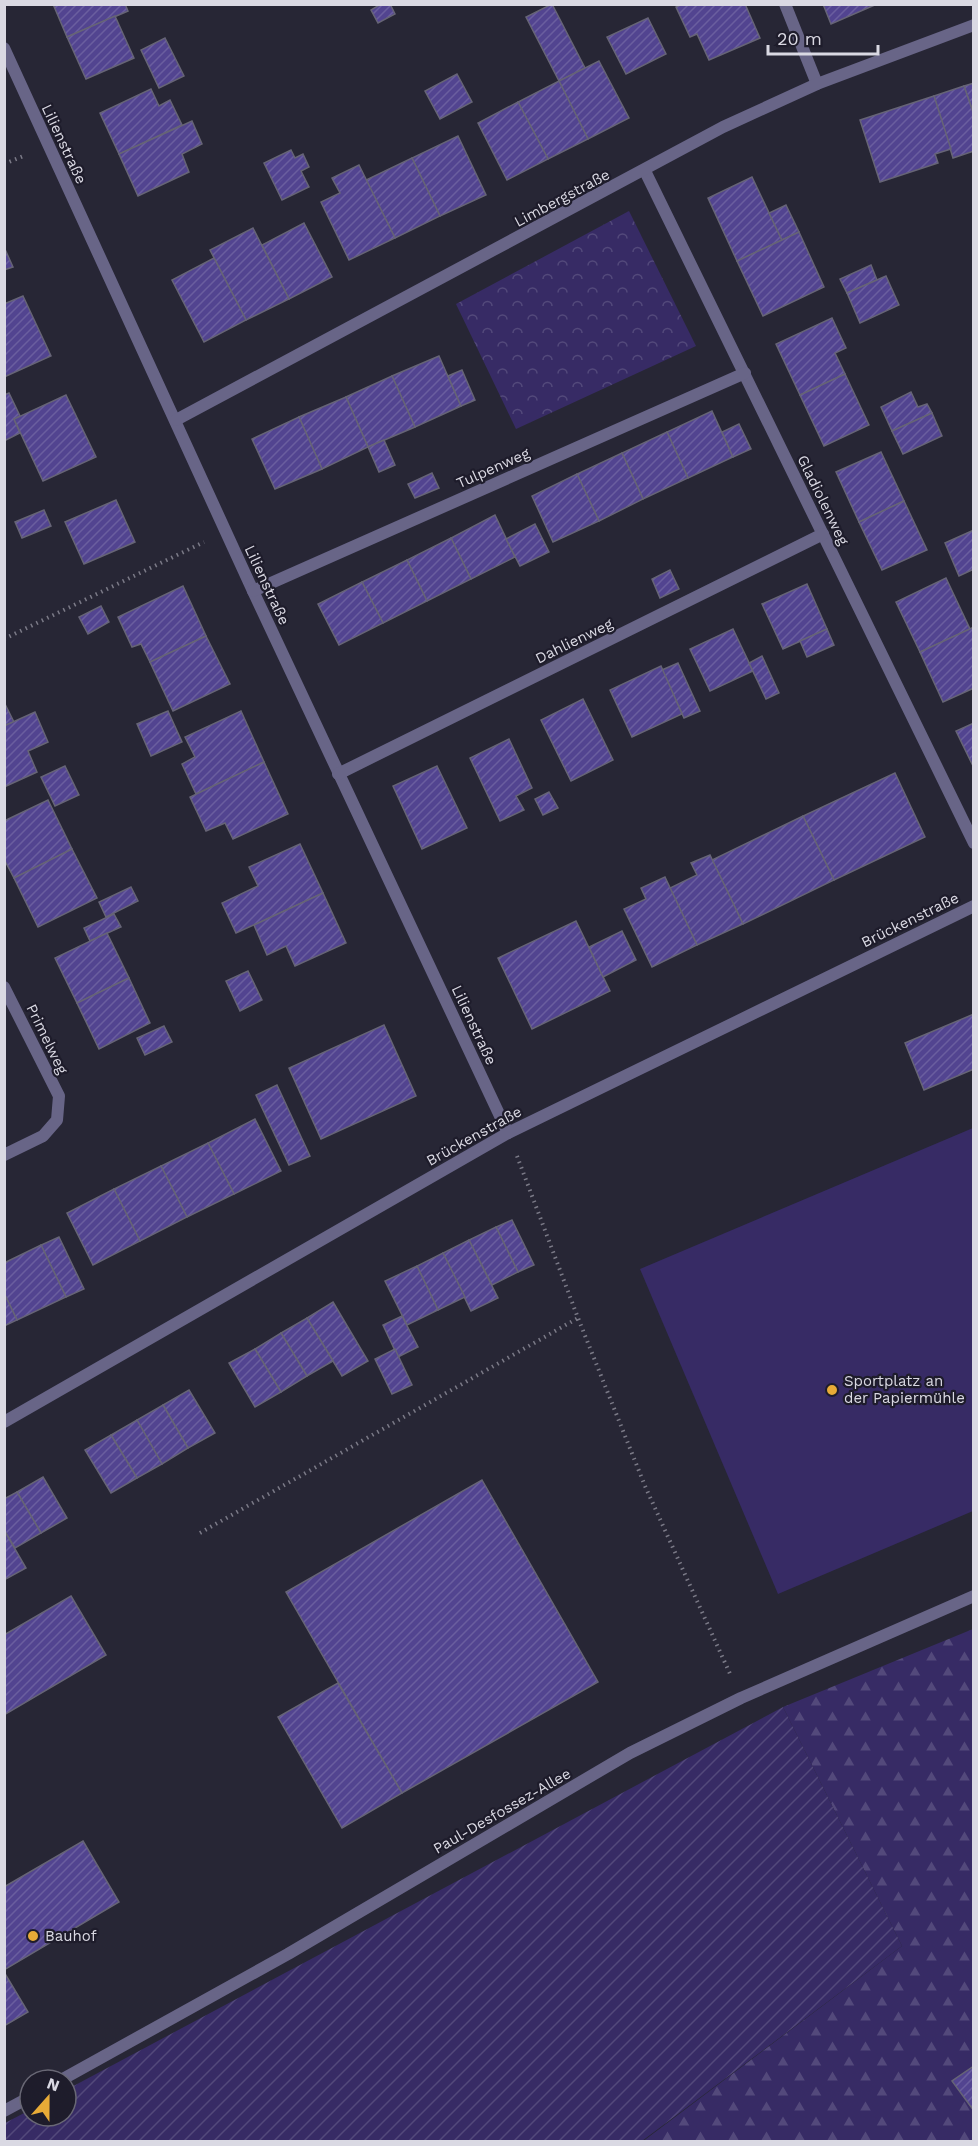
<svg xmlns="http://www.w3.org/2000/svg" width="978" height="2146" font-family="'Work Sans',sans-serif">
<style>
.grass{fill:#372b65}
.forest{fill:url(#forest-firs)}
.park{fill:url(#park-crowns)}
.garden{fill:url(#garden-furrows)}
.building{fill:url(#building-hatch);stroke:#666476;stroke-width:1.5}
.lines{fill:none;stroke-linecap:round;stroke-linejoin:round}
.path{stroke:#7b7a87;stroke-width:4;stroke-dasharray:1.5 4.5;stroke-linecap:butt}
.street{stroke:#686587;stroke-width:12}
.poi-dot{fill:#e8ab37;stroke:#1e1c2b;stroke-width:2}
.labels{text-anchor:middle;stroke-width:4.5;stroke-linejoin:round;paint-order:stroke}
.street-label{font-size:15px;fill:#dad9e3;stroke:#1e1c2b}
.poi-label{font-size:15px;fill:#dad9e3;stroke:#1e1c2b;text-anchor:start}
</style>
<defs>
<pattern id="forest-firs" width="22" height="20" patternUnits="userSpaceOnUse" patternTransform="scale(1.5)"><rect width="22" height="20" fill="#372b65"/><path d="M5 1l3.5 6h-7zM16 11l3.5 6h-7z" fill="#53497b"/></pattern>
<pattern id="park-crowns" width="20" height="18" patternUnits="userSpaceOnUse" patternTransform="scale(1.5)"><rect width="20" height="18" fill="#372b65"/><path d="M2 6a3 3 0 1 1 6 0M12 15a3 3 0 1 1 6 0" fill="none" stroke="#53497b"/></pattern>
<pattern id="garden-furrows" width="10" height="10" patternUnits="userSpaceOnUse" patternTransform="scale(1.5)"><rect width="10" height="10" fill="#372b65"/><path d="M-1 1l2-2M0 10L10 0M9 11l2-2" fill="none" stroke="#53497b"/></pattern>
<pattern id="building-hatch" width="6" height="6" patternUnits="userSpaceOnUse" patternTransform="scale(1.5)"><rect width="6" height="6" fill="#524490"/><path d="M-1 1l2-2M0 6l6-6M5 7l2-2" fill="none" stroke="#6a5e9f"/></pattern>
</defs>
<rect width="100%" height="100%" fill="#272635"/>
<!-- grass -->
<polygon class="grass" points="973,1128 973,1511 778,1594 640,1269"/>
<!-- forest -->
<polygon class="forest" points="973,1629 973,2141 642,2142 902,1946 783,1707"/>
<!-- park -->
<polygon class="park" points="629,211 696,346 516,429 456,304"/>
<!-- garden -->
<polygon class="garden" points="783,1707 902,1946 642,2141 5,2141 5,2123 30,2110 30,2116 66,2116 66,2090"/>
<!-- building -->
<g class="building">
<polygon points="53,4 125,4 128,11 67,37"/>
<polygon points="381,4 390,4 395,14 378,23 371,10"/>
<polygon points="552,4 585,68 559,81 526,17"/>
<polygon points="682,4 745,4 760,38 709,60 697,34 690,37 676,7"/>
<polygon points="823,4 877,4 831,24"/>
<polygon points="115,16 134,58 86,79 67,37"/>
<polygon points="648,18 666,54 626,74 607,37"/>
<polygon points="165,38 184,76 159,88 141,50"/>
<polygon points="599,61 629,118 588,139 559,81"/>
<polygon points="457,74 472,102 440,119 425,91"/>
<polygon points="559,81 588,139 548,159 518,102"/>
<polygon points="974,83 974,115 964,86"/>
<polygon points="964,86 974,115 974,151 953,158 934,96"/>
<polygon points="151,89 159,106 170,100 182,125 119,154 100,113"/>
<polygon points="934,96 951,149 935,154 938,163 880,182 860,120"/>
<polygon points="518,102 548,159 507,180 478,123"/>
<polygon points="192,121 202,144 182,154 189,172 138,196 119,154"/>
<polygon points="458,136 486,195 440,216 412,158"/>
<polygon points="291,150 295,158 303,154 309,167 301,171 309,187 282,200 264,163"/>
<polygon points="412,158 440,216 395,238 366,180"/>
<polygon points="359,165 395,238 349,260 321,202 340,193 332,178"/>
<polygon points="752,177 782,240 737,261 708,198"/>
<polygon points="786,205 799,232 782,240 769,213"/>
<polygon points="304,223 332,277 289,299 262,245"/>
<polygon points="253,228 289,299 246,320 210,250"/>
<polygon points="799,232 824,287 763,316 737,261"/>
<polygon points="4,247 13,267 4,270"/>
<polygon points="214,258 246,320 204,342 172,280"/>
<polygon points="871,265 877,280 847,293 840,279"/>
<polygon points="886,276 899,305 860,323 847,293"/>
<polygon points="23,296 51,356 4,377 4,304"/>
<polygon points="832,318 846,348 835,353 845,374 800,395 776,344"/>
<polygon points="439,356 461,406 415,427 392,376"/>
<polygon points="462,370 475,400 461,406 448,376"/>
<polygon points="845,374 869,425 824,446 800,395"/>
<polygon points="392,376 415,427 368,447 346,397"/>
<polygon points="911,392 918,407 927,404 932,413 892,431 881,407"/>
<polygon points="9,393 20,416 14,419 20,433 4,441 4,395"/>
<polygon points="66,395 96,457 43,481 14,419"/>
<polygon points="346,397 368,447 322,469 299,417"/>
<polygon points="712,411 733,457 688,478 667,432"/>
<polygon points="932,413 942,436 903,454 892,431"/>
<polygon points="299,417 322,469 275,489 252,439"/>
<polygon points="739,424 751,449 733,457 722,432"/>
<polygon points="667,432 688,478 643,499 622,453"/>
<polygon points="384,440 395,465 379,472 368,447"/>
<polygon points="881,452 904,501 859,522 836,472"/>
<polygon points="622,453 643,499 599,521 577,474"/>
<polygon points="432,473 439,488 415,498 408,484"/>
<polygon points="577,474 599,521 553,542 532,496"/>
<polygon points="116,500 135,542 84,564 65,522"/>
<polygon points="904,501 927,550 882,570 859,522"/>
<polygon points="44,510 51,526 22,538 15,522"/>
<polygon points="495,515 515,557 471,579 451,538"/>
<polygon points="535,524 549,552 520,566 506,539"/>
<polygon points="974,530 974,569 959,576 945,543"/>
<polygon points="451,538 471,579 427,601 407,560"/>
<polygon points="407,560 427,601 383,623 362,582"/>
<polygon points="670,570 679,589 660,598 652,579"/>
<polygon points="946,578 970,629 920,652 896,602"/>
<polygon points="362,582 383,623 339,645 318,604"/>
<polygon points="807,584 827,629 783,649 762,604"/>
<polygon points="183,586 206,636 150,662 141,644 132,647 118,617"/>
<polygon points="101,606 109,622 88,634 79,617"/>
<polygon points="974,627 974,688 943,702 920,652"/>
<polygon points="733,629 753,671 710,691 690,649"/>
<polygon points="827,629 834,645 807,657 800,641"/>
<polygon points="206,636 230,684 173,711 150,662"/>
<polygon points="762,656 779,693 766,699 749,663"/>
<polygon points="678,663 700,711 684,718 662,670"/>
<polygon points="661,666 682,714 632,737 610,690"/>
<polygon points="583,699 613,760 571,781 541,720"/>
<polygon points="4,702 14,722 4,726"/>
<polygon points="168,711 182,742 151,756 137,724"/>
<polygon points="241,711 264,762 196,794 182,764 195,757 185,737"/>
<polygon points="35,712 48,742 28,751 37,772 4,787 4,726"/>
<polygon points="974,723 974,768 956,731"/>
<polygon points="509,739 532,788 516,796 524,810 500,821 470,758"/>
<polygon points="264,762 288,814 233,839 225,823 206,831 190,797"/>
<polygon points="65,766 79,795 55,806 41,777"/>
<polygon points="437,766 467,828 422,849 393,786"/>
<polygon points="895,773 925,837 834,880 803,816"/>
<polygon points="549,792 558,808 543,815 535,799"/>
<polygon points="48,800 72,849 14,878 4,859 4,821"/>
<polygon points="803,816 834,880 743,924 712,860"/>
<polygon points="300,844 323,893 236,933 222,903 258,886 249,867"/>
<polygon points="72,849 97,898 38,927 14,878"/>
<polygon points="710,855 743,924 697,945 670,888 697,875 691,863"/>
<polygon points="665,877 697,945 652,967 624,909 646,899 641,888"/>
<polygon points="131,887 138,901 106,917 99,902"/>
<polygon points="323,893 346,943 295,966 286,946 267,955 254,925"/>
<polygon points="114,914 121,927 90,941 84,928"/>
<polygon points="576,921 610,991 532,1029 498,958"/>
<polygon points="622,931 636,960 603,977 589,947"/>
<polygon points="107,933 129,978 77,1003 55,958"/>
<polygon points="248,971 262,1000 240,1011 226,981"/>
<polygon points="129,978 150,1023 99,1049 77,1003"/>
<polygon points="974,1014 974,1069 924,1090 905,1043"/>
<polygon points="384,1025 416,1096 321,1139 289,1068"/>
<polygon points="164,1026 172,1042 145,1055 137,1038"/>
<polygon points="277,1085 310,1156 289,1165 256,1095"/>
<polygon points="255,1119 281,1171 234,1194 208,1143"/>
<polygon points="208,1143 234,1194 187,1217 161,1166"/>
<polygon points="161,1166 187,1217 140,1241 114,1189"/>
<polygon points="114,1189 140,1241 93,1265 67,1213"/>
<polygon points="512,1220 534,1265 518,1272 496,1227"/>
<polygon points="496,1227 518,1272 492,1285 469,1240"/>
<polygon points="59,1237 84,1289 66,1297 41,1245"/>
<polygon points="469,1240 498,1298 471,1311 443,1253"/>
<polygon points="41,1245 66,1297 17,1320 4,1293 4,1263"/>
<polygon points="443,1253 465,1297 438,1310 417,1266"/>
<polygon points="417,1266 438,1310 407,1325 385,1281"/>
<polygon points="4,1293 17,1320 4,1326"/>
<polygon points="333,1302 368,1361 342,1376 307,1318"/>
<polygon points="402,1316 418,1347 398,1357 383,1325"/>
<polygon points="307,1318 333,1361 307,1376 281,1333"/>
<polygon points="281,1333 307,1376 281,1392 255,1349"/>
<polygon points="255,1349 281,1392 255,1407 229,1363"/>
<polygon points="395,1349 412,1385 392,1394 375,1359"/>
<polygon points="189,1390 215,1433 188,1448 163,1405"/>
<polygon points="163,1405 188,1448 162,1464 137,1420"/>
<polygon points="137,1420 162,1464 137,1478 111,1435"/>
<polygon points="111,1435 137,1478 111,1493 85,1450"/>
<polygon points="43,1477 67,1518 41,1533 17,1492"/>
<polygon points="482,1480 598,1682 402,1793 286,1592"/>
<polygon points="17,1492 41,1533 15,1548 4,1530 4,1499"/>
<polygon points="4,1530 26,1568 4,1580"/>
<polygon points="71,1596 106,1655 4,1715 4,1635"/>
<polygon points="338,1683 402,1793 342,1828 278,1717"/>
<polygon points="83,1841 119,1902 4,1970 4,1887"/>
<polygon points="4,1972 28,2012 4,2026"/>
<polygon points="974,2066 974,2111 952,2081"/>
</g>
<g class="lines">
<!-- path -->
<g class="path">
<polyline points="4,164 26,155"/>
<polyline points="4,639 204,542"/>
<polyline points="517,1156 578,1318 645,1486 731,1676"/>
<polyline points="200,1533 578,1318"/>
</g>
<!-- street -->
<g class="street">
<polyline points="785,4 817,84"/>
<polyline points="4,48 253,591 508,1133"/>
<polyline points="645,171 974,843"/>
<polyline points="176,420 723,127 817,84 974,25"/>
<polyline points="253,591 745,373"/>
<polyline points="338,774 823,534"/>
<polyline points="4,987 59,1096 57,1120 43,1136 4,1155"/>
<polyline points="4,1422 508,1133 974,906"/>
<polyline points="61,2080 288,1954 630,1753 741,1698 974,1596"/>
<polyline points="4,2111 30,2097"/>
</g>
</g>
<!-- markers -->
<g class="poi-dot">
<circle cx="832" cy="1390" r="6"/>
<circle cx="33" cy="1936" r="6"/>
</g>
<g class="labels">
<!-- street labels -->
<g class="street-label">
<text transform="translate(64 144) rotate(65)" y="5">Lilienstraße</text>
<text transform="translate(562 198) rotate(-28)" y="5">Limbergstraße</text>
<text transform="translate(493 468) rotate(-24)" y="5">Tulpenweg</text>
<text transform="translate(823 500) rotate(64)" y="5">Gladiolenweg</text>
<text transform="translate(267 585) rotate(65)" y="5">Lilienstraße</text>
<text transform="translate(574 641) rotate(-26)" y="5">Dahlienweg</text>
<text transform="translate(910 920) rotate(-26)" y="5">Brückenstraße</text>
<text transform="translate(474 1025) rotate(65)" y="5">Lilienstraße</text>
<text transform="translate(47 1039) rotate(64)" y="5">Primelweg</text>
<text transform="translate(474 1136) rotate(-29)" y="5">Brückenstraße</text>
<text transform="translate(502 1811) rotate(-30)" y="5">Paul-Desfossez-Allee</text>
</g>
<!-- poi labels -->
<g class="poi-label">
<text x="844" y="1386">Sportplatz an<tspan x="844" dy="17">der Papiermühle</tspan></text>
<text x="45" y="1941">Bauhof</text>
</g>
</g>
<!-- border -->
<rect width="978" height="2146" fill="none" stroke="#dad9e3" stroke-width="12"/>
<!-- north arrow -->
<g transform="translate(48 2098) rotate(21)"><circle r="28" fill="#1e1c2b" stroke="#696875" stroke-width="1.5"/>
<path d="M0-4.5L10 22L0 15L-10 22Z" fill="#e8ab37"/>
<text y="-9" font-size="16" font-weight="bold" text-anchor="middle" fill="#dad9e3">N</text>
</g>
<!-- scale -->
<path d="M768 45v9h110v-9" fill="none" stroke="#dad9e3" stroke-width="3"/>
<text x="777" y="45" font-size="18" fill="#dad9e3" stroke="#1e1c2b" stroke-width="4.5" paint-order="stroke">20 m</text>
</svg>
